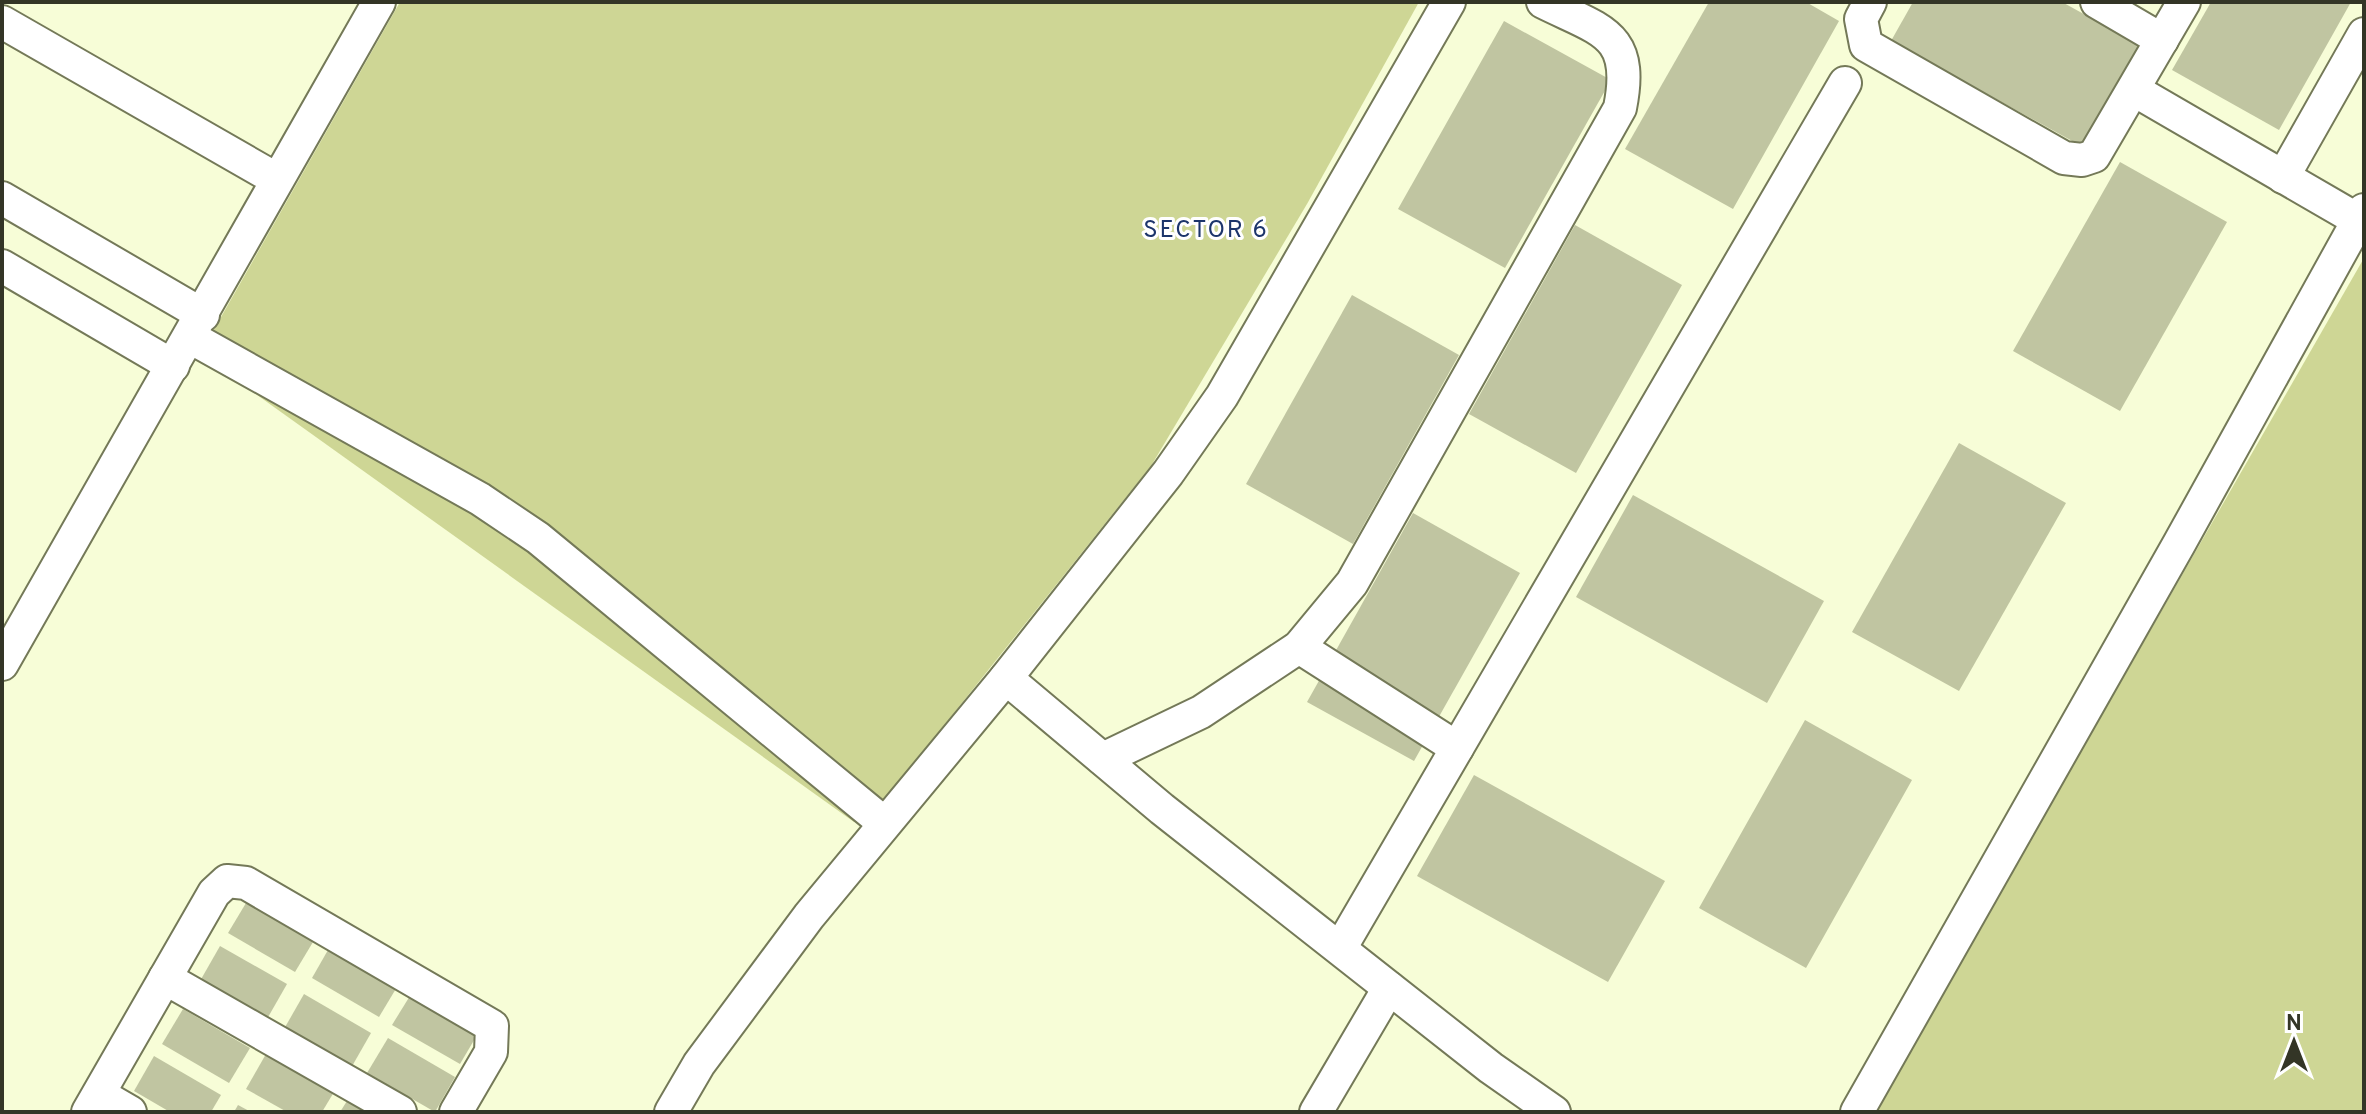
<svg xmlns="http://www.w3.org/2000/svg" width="2366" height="1114" font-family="Overpass,sans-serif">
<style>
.green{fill:#ced695}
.building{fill:#c0c5a1}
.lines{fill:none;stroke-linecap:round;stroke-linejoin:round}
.minor-casing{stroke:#747958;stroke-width:36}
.minor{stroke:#fff;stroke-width:32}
.labels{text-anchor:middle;stroke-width:6;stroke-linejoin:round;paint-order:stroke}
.neighbourhood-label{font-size:24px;letter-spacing:2px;fill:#1c356b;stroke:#fff}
</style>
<rect width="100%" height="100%" fill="#f7fdd7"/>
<!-- green -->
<g class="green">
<polygon points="400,2 1419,2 1307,204 1151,466 875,812 854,822 200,354"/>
<polygon points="2364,258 2364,1112 1874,1112"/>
</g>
<!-- building -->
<g class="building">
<polygon points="1709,2 1806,2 1839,21 1733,209 1625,149"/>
<polygon points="1913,2 2062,2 2140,45 2083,147 1891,41"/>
<polygon points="2211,2 2351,2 2279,130 2172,70"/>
<polygon points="1504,21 1611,80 1505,268 1398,209"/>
<polygon points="2120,162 2227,222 2120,411 2013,351"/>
<polygon points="1575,225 1682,285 1576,473 1469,414"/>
<polygon points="1352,295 1459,355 1353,544 1246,484"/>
<polygon points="1959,443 2066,503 1959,691 1852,632"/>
<polygon points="1633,495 1824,601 1767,703 1576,597"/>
<polygon points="1413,513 1520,573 1414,761 1307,702"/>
<polygon points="1805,720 1912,780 1806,968 1699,908"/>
<polygon points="1474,775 1665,881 1608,982 1417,876"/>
<polygon points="249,898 316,937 295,972 228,933"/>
<polygon points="332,943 400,982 379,1017 312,978"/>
<polygon points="220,946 287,984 267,1019 200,981"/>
<polygon points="413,991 480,1030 460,1064 392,1025"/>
<polygon points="304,994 371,1033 351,1068 284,1029"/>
<polygon points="183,1009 250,1048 229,1083 162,1044"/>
<polygon points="388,1038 455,1077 435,1112 367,1073"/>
<polygon points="266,1054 334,1092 322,1112 287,1112 246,1089"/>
<polygon points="154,1056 221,1095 211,1112 170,1112 134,1091"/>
<polygon points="347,1101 366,1112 340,1112"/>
<polygon points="238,1105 251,1112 234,1112"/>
</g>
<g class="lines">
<!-- minor casing -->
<g class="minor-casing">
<g id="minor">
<polyline points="1870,2 1861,19 1866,45 2064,158 2082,160 2094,156 2184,2"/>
<polyline points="2097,2 2162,40"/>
<polyline points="2,22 276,179"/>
<polyline points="2134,90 2358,220"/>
<polyline points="2283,177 2364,34"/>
<polyline points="2,198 203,315"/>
<polyline points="2,266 173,366"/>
<polyline points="190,337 480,499 538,538 884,823"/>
<polyline points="1299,647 1457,748"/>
<polyline points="2,664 379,2"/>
<polyline points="1006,678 1162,809 1491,1068 1554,1112"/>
<path d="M1103 759 1201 712 1299 647 1352 583 1620 108C1635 33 1601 31 1543 2"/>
<polyline points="1341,947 1845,83"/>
<polyline points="165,978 400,1112"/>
<polyline points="99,1094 130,1112"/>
<polyline points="88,1112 214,893 227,881 246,883 492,1026 491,1052 456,1112"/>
<polyline points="671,1112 699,1064 809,916 1006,678 1168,473 1222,396 1449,2"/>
<polyline points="1316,1112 1389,988"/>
<polyline points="1857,1112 2179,544 2364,210"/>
</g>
</g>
<!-- minor -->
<use href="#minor" class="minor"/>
</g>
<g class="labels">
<!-- neighbourhood labels -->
<g class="neighbourhood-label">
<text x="1206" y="237">SECTOR 6</text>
</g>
</g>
<!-- border -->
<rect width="2366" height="1114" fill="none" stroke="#333526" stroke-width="8"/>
<!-- north arrow -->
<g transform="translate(2294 1042)" stroke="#ffffff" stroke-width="6" paint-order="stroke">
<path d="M0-6L14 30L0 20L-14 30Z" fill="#333526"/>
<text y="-12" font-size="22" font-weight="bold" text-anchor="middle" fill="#333526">N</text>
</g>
</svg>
